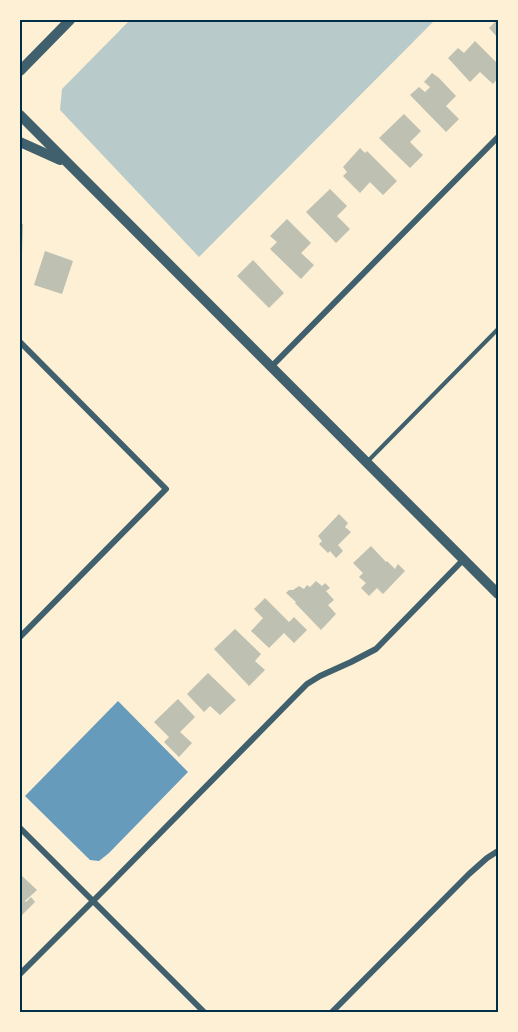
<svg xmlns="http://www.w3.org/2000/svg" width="518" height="1032" font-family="'DM Sans',sans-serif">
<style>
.green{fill:#b9caca}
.water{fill:#669bbc}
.building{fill:#bec0b2}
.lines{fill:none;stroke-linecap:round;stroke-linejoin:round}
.service{stroke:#3f606c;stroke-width:4}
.minor{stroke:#3f606c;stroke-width:6}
.tertiary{stroke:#3f606c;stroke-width:10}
.neatline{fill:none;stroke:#003049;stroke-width:2}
</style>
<rect width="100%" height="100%" fill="#fdf0d5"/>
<!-- green -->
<polygon class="green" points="130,20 435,20 199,257 60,110 62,89"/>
<!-- water -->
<polygon class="water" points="118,701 188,772 109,853 99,861 90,860 25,796"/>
<!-- building -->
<g class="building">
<polygon points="497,20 498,20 498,38 489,28"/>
<polygon points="475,41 498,64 498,78 493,84 480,72 470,82 448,58 458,48 464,53"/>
<polygon points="432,73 439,78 456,96 446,106 459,119 446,132 410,95 419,87 425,92 430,87 424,82"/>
<polygon points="404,114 421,131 410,142 423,155 410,168 379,138"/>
<polygon points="360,148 365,153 367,151 397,181 383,195 370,182 360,193 343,176 347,172 343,167"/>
<polygon points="330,189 347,206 337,216 350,229 336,243 306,212"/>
<polygon points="287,219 311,243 301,253 314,265 301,279 270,249 277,242 270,236"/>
<polygon points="20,224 23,224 21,282 20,282"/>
<polygon points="45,251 73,261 62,294 34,285"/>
<polygon points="253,260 284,293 269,308 237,276"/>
<polygon points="339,514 348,523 345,527 351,532 338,545 343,551 336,558 330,551 328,553 319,544 322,541 318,536"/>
<polygon points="371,546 386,562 387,561 395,569 398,564 405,571 383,594 377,588 369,596 361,588 366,583 359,577 363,573 353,563"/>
<polygon points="316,581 322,586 325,583 330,588 326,591 334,600 328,605 336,614 321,630 295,603 296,602 286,593 289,590 293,590 299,586 304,589 307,585 310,587"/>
<polygon points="265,598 289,622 294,617 307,630 294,643 284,633 269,648 251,631 263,618 254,609"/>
<polygon points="235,629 261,654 255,661 265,670 249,686 214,649"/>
<polygon points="208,673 236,700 220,715 210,706 204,712 187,694"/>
<polygon points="178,699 195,717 180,732 192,743 179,757 164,742 169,737 154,722"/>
<polygon points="20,874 37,890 25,901 26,902 31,897 35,902 20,917"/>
</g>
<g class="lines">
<!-- service -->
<polyline class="service" points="368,461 498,329"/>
<!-- minor -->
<g class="minor">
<polyline points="20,342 166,489 20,637"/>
<polyline points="271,367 498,137"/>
<polyline points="20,828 204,1012"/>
<polyline points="20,974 108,886 296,695 307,684 320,676 351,662 376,649 464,559"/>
<polyline points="332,1012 469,874 487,858 498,851"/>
</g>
<!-- tertiary -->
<g class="tertiary">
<polyline points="20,71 70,20"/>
<polyline points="20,115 498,594"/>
<polyline points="20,142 60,160"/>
</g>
</g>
<!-- border -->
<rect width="518" height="1032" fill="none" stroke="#fdf0d5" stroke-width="42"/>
<rect x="21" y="21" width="476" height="990" class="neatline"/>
</svg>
